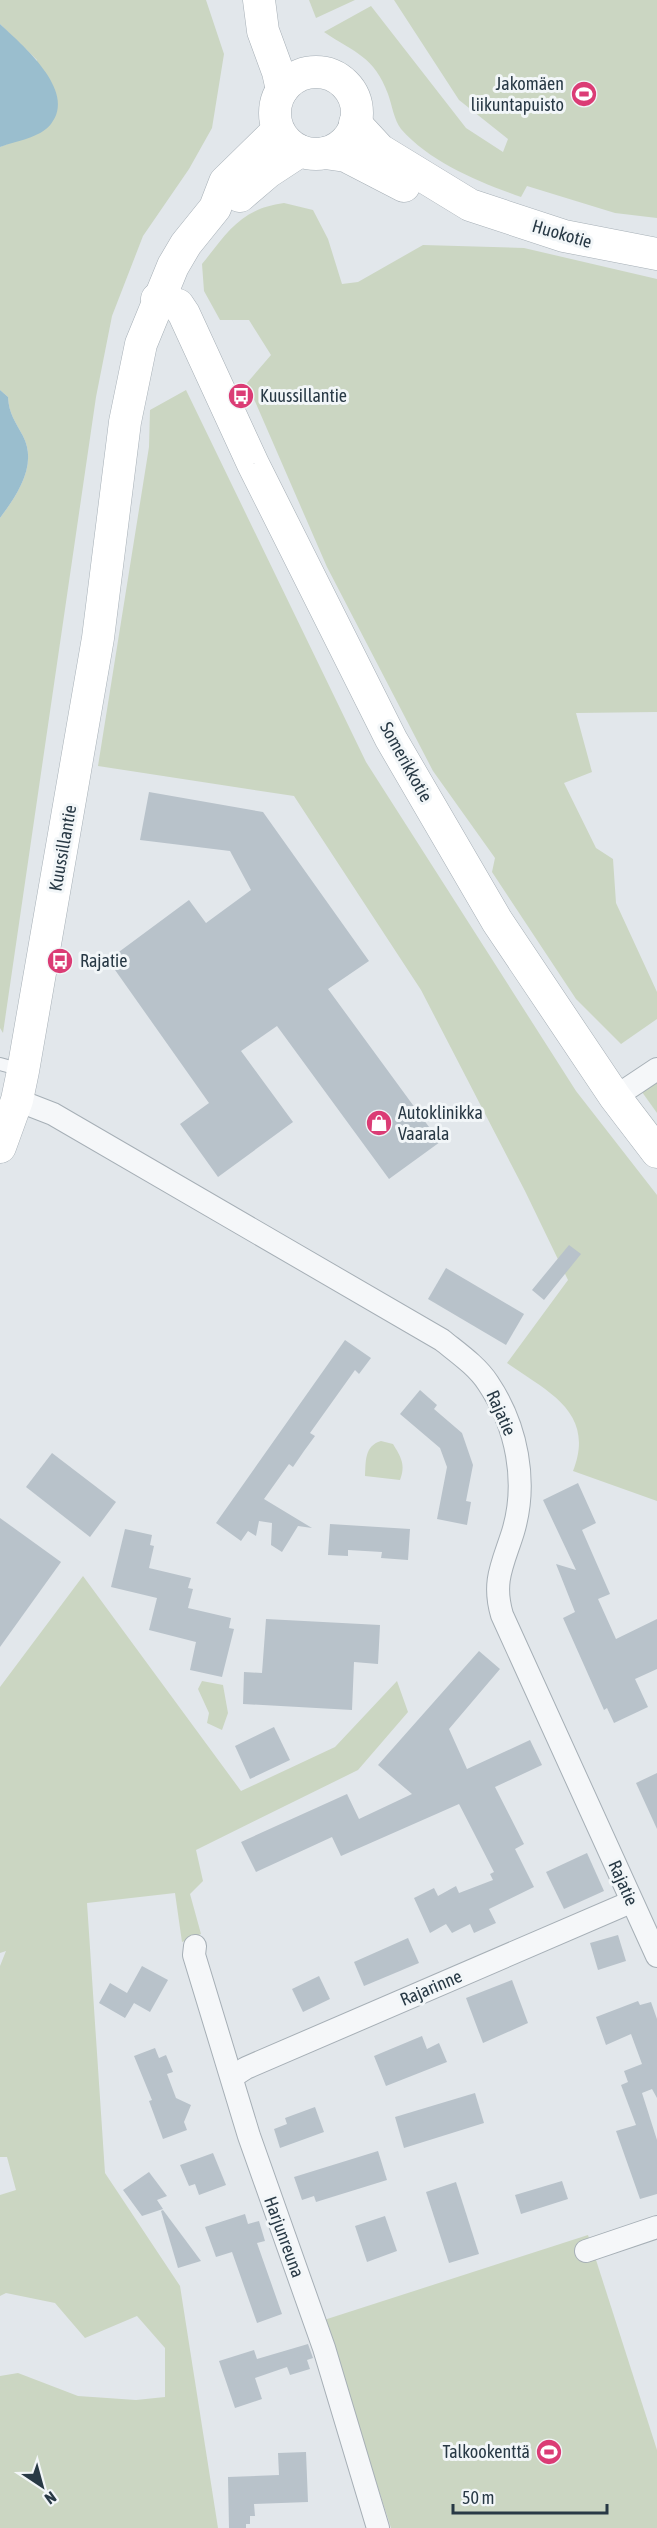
<svg xmlns="http://www.w3.org/2000/svg" width="657" height="2528" font-family="'Asap Condensed',sans-serif">
<style>
.green{fill:#cbd6c2}
.water{fill:#9abece}
.building{fill:#b8c2ca}
.lines{fill:none;stroke-linecap:round;stroke-linejoin:round}
.lane-casing{stroke:#a6afb6;stroke-width:14}
.street-casing{stroke:#a6afb6;stroke-width:24}
.secondary-casing{stroke:#a6afb6;stroke-width:33}
.lane{stroke:#f5f7f9;stroke-width:12}
.street{stroke:#f5f7f9;stroke-width:22}
.secondary{stroke:#fff;stroke-width:32}
.labels{text-anchor:middle;stroke-width:6;stroke-linejoin:round;paint-order:stroke}
.poi-label{font-size:18px;fill:#283945;stroke:#f2f6f8;text-anchor:start}
.street-label{font-size:18px;fill:#283945;stroke:#f2f6f8}
</style>
<rect width="100%" height="100%" fill="#e2e7eb"/>
<!-- green -->
<g class="green">
<path d="M0 0H206L224 54 212 128 189 169 143 236 112 316 96 397 3 1033 0 1028V518C17 495 38 465 23 436 15 421 9 414 8 397L0 390V147L12 142 37 60 0 24Z"/>
<polygon points="309,0 355,0 316,18"/>
<path d="M394 0H657V218L615 213 527 186 521 197C479 182 431 163 401 129 394 120 392 105 388 94 374 56 355 53 324 32L371 6 466 128 503 152 508 139 459 100Z"/>
<path d="M284 203 313 210 328 239 342 284 358 282 423 245 524 248 657 279V712L576 713 592 772 564 783 596 848 613 859 616 903 657 992V1019L621 1044 576 999 492 872 495 858 433 771 327 567 247 383 271 355 249 320H220L204 291 202 264C228 232 240 209 284 203Z"/>
<path d="M186 390 366 762 576 1091 657 1195V1501L573 1471C596 1412 548 1392 507 1363L568 1280 525 1191 421 990 294 796 98 766 149 447 150 410Z"/>
<polygon points="657,1081 657,1113 642,1092"/>
<path d="M381 1441 393 1444C401 1457 406 1465 400 1480L365 1476C366 1462 364 1446 381 1441Z"/>
<polygon points="83,1576 241,1791 335,1747 397,1681 408,1712 358,1770 196,1850 203,1881 190,1894 201,1934 182,1942 175,1893 87,1903 105,2173 180,2286 218,2528 0,2528 0,2376 18,2373 78,2396 136,2400 165,2397 165,2348 137,2316 85,2338 55,2303 6,2293 0,2296 0,2195 16,2190 7,2157 0,2157 0,1966 6,1951 0,1953 0,1687"/>
<polygon points="202,1681 223,1685 228,1713 222,1730 207,1723 209,1713 198,1689"/>
<polygon points="588,2235 657,2450 657,2528 391,2528 324,2320"/>
</g>
<!-- water -->
<g class="water">
<path d="M0 24C21 44 78 91 51 124 40 138 16 141 0 147Z"/>
<path d="M0 390 8 397C9 414 15 421 23 436 38 465 17 495 0 518Z"/>
</g>
<!-- building -->
<g class="building">
<polygon points="149,792 263,812 369,961 328,989 440,1142 389,1179 277,1026 241,1051 293,1122 218,1177 180,1124 209,1103 108,960 189,900 206,923 251,890 230,851 140,840"/>
<polygon points="569,1245 581,1254 544,1300 532,1290"/>
<polygon points="446,1268 524,1314 506,1345 428,1299"/>
<polygon points="345,1340 371,1358 359,1374 355,1370 310,1433 315,1436 304,1451 293,1467 289,1464 264,1499 312,1528 298,1526 282,1552 271,1545 272,1523 259,1521 256,1536 248,1531 241,1541 216,1523"/>
<polygon points="420,1390 437,1405 434,1409 462,1433 473,1465 466,1501 471,1502 467,1525 437,1519 447,1467 440,1448 400,1414"/>
<polygon points="52,1453 116,1502 90,1537 26,1487"/>
<polygon points="578,1483 596,1523 582,1530 610,1594 598,1599 616,1639 657,1619 657,1669 635,1679 648,1707 614,1723 607,1708 604,1710 563,1618 575,1612 556,1564 576,1570 543,1500"/>
<polygon points="0,1518 61,1562 0,1647"/>
<polygon points="330,1524 410,1529 408,1560 381,1558 382,1552 348,1550 348,1556 328,1555"/>
<polygon points="125,1529 152,1535 150,1545 154,1546 149,1568 191,1578 188,1588 193,1589 188,1608 231,1618 229,1628 234,1629 222,1677 190,1670 196,1642 149,1630 157,1598 111,1587"/>
<polygon points="266,1619 380,1625 378,1664 354,1662 352,1710 243,1704 244,1672 262,1673"/>
<polygon points="479,1651 500,1669 449,1729 467,1769 530,1740 542,1765 495,1787 524,1844 515,1849 534,1887 489,1909 496,1923 474,1933 470,1924 452,1933 446,1924 430,1933 414,1898 434,1888 438,1896 456,1886 459,1893 493,1880 490,1874 494,1872 459,1804 341,1856 332,1837 256,1872 241,1842 347,1794 359,1819 412,1794 378,1765"/>
<polygon points="274,1727 290,1760 250,1779 235,1746"/>
<polygon points="657,1773 657,1829 636,1783"/>
<polygon points="587,1853 604,1891 564,1909 546,1872"/>
<polygon points="618,1935 626,1961 598,1970 590,1943"/>
<polygon points="408,1938 419,1963 364,1986 354,1962"/>
<polygon points="142,1966 168,1980 150,2012 134,2003 125,2018 99,2003 110,1983 127,1993"/>
<polygon points="319,1976 330,1999 303,2012 292,1989"/>
<polygon points="512,1980 528,2023 483,2043 466,1998"/>
<polygon points="638,2001 640,2005 651,2002 657,2019 657,2098 652,2089 642,2093 657,2140 657,2194 640,2199 616,2131 636,2125 621,2085 628,2082 624,2071 642,2064 631,2034 606,2045 596,2017"/>
<polygon points="422,2036 427,2049 439,2043 447,2062 386,2086 374,2056"/>
<polygon points="155,2048 159,2058 166,2055 173,2072 167,2074 176,2098 191,2105 184,2122 187,2130 163,2139 149,2101 152,2100 134,2056"/>
<polygon points="475,2093 484,2123 404,2148 395,2117"/>
<polygon points="315,2107 324,2132 280,2148 274,2129 287,2124 285,2118"/>
<polygon points="378,2151 387,2180 316,2202 314,2196 302,2200 294,2177"/>
<polygon points="213,2153 226,2185 199,2195 195,2184 189,2186 180,2165"/>
<polygon points="149,2172 167,2196 157,2200 163,2209 142,2216 123,2190"/>
<polygon points="562,2181 568,2199 521,2214 515,2195"/>
<polygon points="456,2182 479,2254 449,2263 426,2192"/>
<polygon points="163,2210 201,2261 178,2268 161,2211"/>
<polygon points="245,2214 248,2224 259,2221 265,2241 257,2243 282,2314 257,2323 232,2252 216,2257 205,2227"/>
<polygon points="385,2216 397,2251 367,2262 355,2226"/>
<polygon points="308,2344 313,2358 307,2360 310,2369 290,2375 287,2367 255,2378 262,2399 235,2408 219,2361 254,2350 257,2359"/>
<polygon points="306,2452 308,2502 254,2504 255,2516 250,2516 250,2524 246,2524 246,2528 229,2528 228,2477 279,2475 278,2453"/>
</g>
<g class="lines">
<!-- lane casing -->
<g class="lane-casing">
<polyline id="lane" points="0,1064 22,1070"/>
</g>
<!-- street casing -->
<g class="street-casing">
<g id="street">
<polyline points="615,1097 657,1069"/>
<path d="M17 1100 53 1114 442 1340C458 1353 477 1366 488 1383 517 1426 528 1482 513 1532 503 1564 492 1581 502 1615L657 1956"/>
<polyline points="195,1946 194,1955 249,2136 324,2348 378,2528"/>
<polyline points="232,2077 246,2068 631,1902"/>
<polyline points="586,2251 657,2227"/>
</g>
</g>
<!-- secondary casing -->
<g class="secondary-casing">
<g id="secondary">
<polyline points="259,0 263,31 278,72 282,90"/>
<circle cx="316" cy="113" r="41"/>
<polyline points="355,123 380,150 470,205 564,236 657,254"/>
<polyline points="325,153 346,156 404,186"/>
<polyline points="240,196 268,172 300,151"/>
<polyline points="157,299 178,305 184,314 253,464 391,739 497,921 615,1097 657,1152"/>
<polyline points="0,1147 17,1100 23,1071 98,638 125,422 141,344 173,266 186,244 215,208 225,182 278,130"/>
</g>
</g>
<!-- lane -->
<use href="#lane" class="lane"/>
<!-- street -->
<use href="#street" class="street"/>
<!-- secondary -->
<use href="#secondary" class="secondary"/>
</g>
<!-- icons -->
<defs>
<g id="stadium-disc" transform="scale(1.35)"><circle r="9.5" fill="#db3c75" stroke="#f2f6f8"/><path d="M0-5a6.5 5 0 1 0 0 10a6.5 5 0 1 0 0-10ZM-3.5-1.8h7v3.6h-7Z" fill="#fff"/></g>
<g id="bus-disc" transform="scale(1.35)"><circle r="9.5" fill="#db3c75" stroke="#f2f6f8"/><path d="M-5-6H5V4H4V6H2V4H-2V6H-4V4H-5ZM-3.5-4V0h7V-4ZM-3.5 1.2v1.5H-2V1.2ZM2 1.2v1.5H3.5V1.2Z" fill="#fff"/></g>
<g id="shop-disc" transform="scale(1.35)"><circle r="9.5" fill="#db3c75" stroke="#f2f6f8"/><path d="M-5-2.5h2.3a2.7 3.5 0 0 1 5.4 0H5L5.5 6h-11ZM-1.5-2.5h3a1.5 2.3 0 0 0-3 0Z" fill="#fff"/></g>
</defs>
<g fill-rule="evenodd">
<use href="#stadium-disc" x="584" y="94"/>
<use href="#bus-disc" x="241" y="396"/>
<use href="#bus-disc" x="60" y="961"/>
<use href="#shop-disc" x="379" y="1123"/>
<use href="#stadium-disc" x="549" y="2452"/>
</g>
<g class="labels">
<!-- poi labels -->
<g class="poi-label">
<text x="564" y="90" text-anchor="end">Jakomäen<tspan x="564" dy="21">liikuntapuisto</tspan></text>
<text x="260" y="402">Kuussillantie</text>
<text x="80" y="967">Rajatie</text>
<text x="398" y="1119">Autoklinikka<tspan x="398" dy="21">Vaarala</tspan></text>
<text x="530" y="2458" text-anchor="end">Talkookenttä</text>
</g>
<!-- street labels -->
<g class="street-label">
<text transform="translate(562 234) rotate(16)" y="6">Huokotie</text>
<text transform="translate(406 762) rotate(61)" y="6">Somerikkotie</text>
<text transform="translate(63 848) rotate(-80)" y="6">Kuussillantie</text>
<text transform="translate(501 1413) rotate(66)" y="6">Rajatie</text>
<text transform="translate(623 1883) rotate(66)" y="6">Rajatie</text>
<text transform="translate(431 1988) rotate(-23)" y="6">Rajarinne</text>
<text transform="translate(284 2237) rotate(70)" y="6">Harjunreuna</text>
</g>
</g>
<!-- north arrow -->
<g transform="translate(42 2486) rotate(144)" stroke="#f2f6f8" stroke-width="4.5" paint-order="stroke">
<path d="M0-4.5L10 22L0 15L-10 22Z" fill="#283945"/>
<text y="-9" font-size="16" font-weight="bold" text-anchor="middle" fill="#283945">N</text>
</g>
<!-- scale -->
<path d="M453 2504v9h154v-9" fill="none" stroke="#283945" stroke-width="3"/>
<text x="462" y="2504" font-size="18" fill="#283945" stroke="#f2f6f8" stroke-width="4.5" paint-order="stroke">50 m</text>
</svg>
